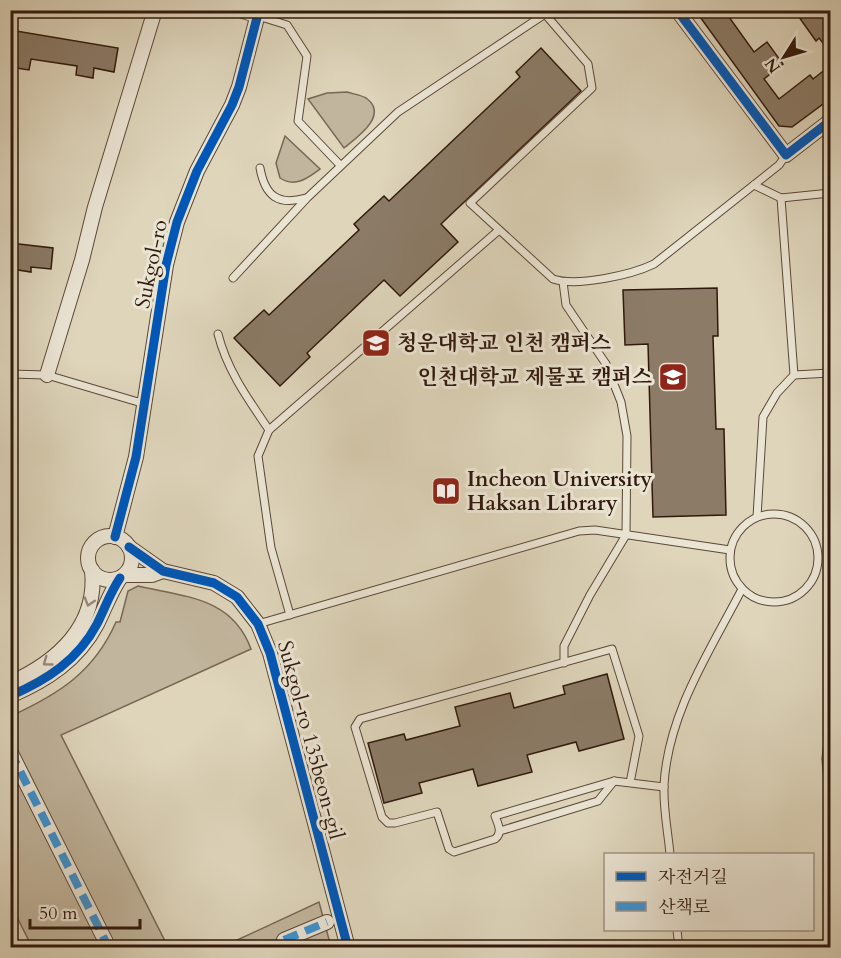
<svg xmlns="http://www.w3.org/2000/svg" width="841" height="958" font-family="Cardo,'Noto Serif KR',serif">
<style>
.green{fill:#c1b59d;stroke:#796755;stroke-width:1.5}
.building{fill:#8b7b67;stroke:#31190d;stroke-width:1.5}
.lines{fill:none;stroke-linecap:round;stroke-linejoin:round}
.lane-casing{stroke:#5c4838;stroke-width:9}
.street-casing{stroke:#5c4838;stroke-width:16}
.lane{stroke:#eae4d3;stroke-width:7}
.street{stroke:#eae4d3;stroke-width:14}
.quiet{stroke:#3d93d2;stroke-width:8;stroke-dasharray:15 8;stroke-linecap:butt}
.cycleway-casing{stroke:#eae4d3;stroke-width:13}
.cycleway{stroke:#0057b8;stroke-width:9}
.oneway{stroke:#97897a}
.labels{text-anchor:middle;stroke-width:6;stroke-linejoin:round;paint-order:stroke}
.street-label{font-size:21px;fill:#31190d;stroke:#eae4d3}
.poi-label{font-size:21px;font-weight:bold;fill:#31190d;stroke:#eae4d3;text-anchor:start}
</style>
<rect width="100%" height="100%" fill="#ded5bb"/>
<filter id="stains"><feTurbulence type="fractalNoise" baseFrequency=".00333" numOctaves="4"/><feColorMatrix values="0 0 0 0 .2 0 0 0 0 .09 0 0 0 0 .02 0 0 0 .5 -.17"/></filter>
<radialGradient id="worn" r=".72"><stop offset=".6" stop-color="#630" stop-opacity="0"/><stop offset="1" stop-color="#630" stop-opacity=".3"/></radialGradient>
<!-- green -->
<g class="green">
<path d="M347 92C353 94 361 95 366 98 390 115 356 138 344 148L308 99 327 93Z"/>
<path d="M285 136 320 169C308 178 295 188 280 178L276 163Z"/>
<path d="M138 586C185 597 232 597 251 649L61 735 168 947H32L11 905V716C59 694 94 672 116 622H120L128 591Z"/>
<polygon points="830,697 830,842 822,759"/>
<polygon points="319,902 331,947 220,948"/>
</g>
<!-- building -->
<g class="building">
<polygon points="695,10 724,10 754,52 767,42 783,64 764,79 779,99 810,75 813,79 831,65 831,98 792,127 779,126"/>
<polygon points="794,10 831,10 831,53 819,38 816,41"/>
<polygon points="10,30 118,48 114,72 94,68 93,78 76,75 77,66 31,59 29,70 10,67"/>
<polygon points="541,48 581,91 441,224 458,242 400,296 384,280 307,353 310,357 280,386 234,338 264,310 269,315 359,230 354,224 384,196 389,201 520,77 516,72"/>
<polygon points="10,243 53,248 51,269 31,267 31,272 12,269"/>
<polygon points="717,288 718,336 713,336 716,429 724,429 726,515 653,517 648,344 625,345 623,290"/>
<polygon points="607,674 624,739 579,751 576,742 527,755 532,772 478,786 473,769 419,783 422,793 384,803 368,743 404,734 406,740 460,726 455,707 510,693 514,708 565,694 563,686"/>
</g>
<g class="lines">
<!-- lane casing -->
<g class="lane-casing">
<g id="lane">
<polyline points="78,10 84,11"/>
<polyline points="258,16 287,25 307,56 298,121 340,165"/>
<polyline points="10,17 15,10"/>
<path d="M260 168C265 196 278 206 306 198"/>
<polyline points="754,185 781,198 830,193"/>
<path d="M233 278 307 198 398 112 545 14 588 64 592 88 470 203 553 279C577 287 631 275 654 264L779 165 786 155"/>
<polyline points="563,282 566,305 606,364 621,402 627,436 626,535 590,595 564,646 564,663"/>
<path d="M218 334C227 370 248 399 269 430"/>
<polyline points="10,374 47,375 145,404"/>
<polyline points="794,375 830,373"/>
<circle cx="774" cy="558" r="44"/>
<polyline points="757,517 763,417 777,393 794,375 781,198"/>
<polyline points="290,615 271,548 258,456 269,430 499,230"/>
<polyline points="258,624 579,531 595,530 730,550"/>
<path d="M630 783 639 736 612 649 360 719 355 727 382 817 388 823H395L437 812 449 849 454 852 495 839C503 833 498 824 495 816L614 781 664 787"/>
<polyline points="500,831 598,801 614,781"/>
<path d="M670 854C668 832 663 808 664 785 668 713 710 651 742 589"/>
<polyline points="677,930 679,948"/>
</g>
</g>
<!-- street casing -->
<g class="street-casing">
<g id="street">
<polyline points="240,10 258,16"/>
<polyline points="677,10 786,155 830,121"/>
<polyline points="47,375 82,260 95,207 155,10"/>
<circle cx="110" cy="558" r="22"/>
<polyline points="115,537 136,457 166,265 177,222 197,171 232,105 239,87 259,10"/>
<polyline points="129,547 163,571 214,583 237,597 258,624 270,653 348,948"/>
<polyline points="125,575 152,575 163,571"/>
<path d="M10 683C57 662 98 626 92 570"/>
<path d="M10 696C47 680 78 660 97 624 105 608 110 593 120 578"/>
<polyline points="10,751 109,948"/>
<polyline points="284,940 327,922"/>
</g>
</g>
<!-- lane -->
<use href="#lane" class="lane"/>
<!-- street -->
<use href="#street" class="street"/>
<!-- quiet -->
<g class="quiet">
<polyline points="10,751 109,948"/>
<polyline points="284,940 327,922"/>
</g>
<!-- cycleway casing -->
<g class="cycleway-casing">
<g id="cycleway">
<polyline points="677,10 786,155 830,121"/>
<polyline points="115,537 136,457 166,265 177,222 197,171 232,105 239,87 259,10"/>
<polyline points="129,547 163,571 214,583 237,597 258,624 270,653 348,948"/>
<path d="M10 696C47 680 78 660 97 624 105 608 110 593 120 578"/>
</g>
</g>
<!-- cycleway -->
<use href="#cycleway" class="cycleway"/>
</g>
<!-- one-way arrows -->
<defs><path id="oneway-chevron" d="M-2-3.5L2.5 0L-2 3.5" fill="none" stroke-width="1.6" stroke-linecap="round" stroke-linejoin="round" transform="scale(1.5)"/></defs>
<g class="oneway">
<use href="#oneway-chevron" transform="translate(89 602) rotate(107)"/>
<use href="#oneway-chevron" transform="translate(47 662) rotate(144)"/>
</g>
<!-- icons -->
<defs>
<g id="university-square" transform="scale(1.5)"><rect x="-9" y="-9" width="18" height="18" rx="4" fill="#8f2418" stroke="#eae4d3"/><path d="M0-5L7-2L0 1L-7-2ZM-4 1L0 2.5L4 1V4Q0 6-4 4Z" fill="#fff"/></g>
<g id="library-square" transform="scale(1.5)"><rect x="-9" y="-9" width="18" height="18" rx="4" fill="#8f2418" stroke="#eae4d3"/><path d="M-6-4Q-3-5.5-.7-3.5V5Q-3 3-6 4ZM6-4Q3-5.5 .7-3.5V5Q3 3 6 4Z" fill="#fff"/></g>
</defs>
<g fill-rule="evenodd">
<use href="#university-square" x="376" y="343"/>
<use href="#university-square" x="673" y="377"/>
<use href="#library-square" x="446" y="491"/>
</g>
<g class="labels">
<!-- street labels -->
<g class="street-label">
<text transform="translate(151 264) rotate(-78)" y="7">Sukgol-ro</text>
<text transform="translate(311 740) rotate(75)" y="7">Sukgol-ro 135beon-gil</text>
</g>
<!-- poi labels -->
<g class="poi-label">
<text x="397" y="350">청운대학교 인천 캠퍼스</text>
<text x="652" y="384" text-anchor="end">인천대학교 제물포 캠퍼스</text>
<text x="467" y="486">Incheon University<tspan x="467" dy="24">Haksan Library</tspan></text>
</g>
</g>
<!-- margin -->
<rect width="841" height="958" fill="none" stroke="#ded5bb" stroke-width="36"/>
<rect x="12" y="12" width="817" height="934" fill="none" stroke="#31190d" stroke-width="3"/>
<rect x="18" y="18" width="805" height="922" fill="none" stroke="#31190d" stroke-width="1.5"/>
<!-- legend -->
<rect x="604" y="853" width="210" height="78" fill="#eae4d3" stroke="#a09384" stroke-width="1.5"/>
<rect x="616" y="872" width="30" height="9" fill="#0057b8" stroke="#a09384" stroke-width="1.5"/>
<text x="658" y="883" font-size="18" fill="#31190d">자전거길</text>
<rect x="616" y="902" width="30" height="9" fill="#3d93d2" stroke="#a09384" stroke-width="1.5"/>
<text x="658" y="913" font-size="18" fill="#31190d">산책로</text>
<!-- north arrow -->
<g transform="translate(784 57) rotate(233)" stroke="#eae4d3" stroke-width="4.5" paint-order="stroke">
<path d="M0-4.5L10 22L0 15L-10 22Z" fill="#31190d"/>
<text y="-9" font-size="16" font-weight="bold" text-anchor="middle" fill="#31190d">N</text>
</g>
<!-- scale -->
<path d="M30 919v9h110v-9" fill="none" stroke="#31190d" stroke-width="3"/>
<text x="39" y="919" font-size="18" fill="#31190d" stroke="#eae4d3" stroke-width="4.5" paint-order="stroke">50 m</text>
<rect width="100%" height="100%" filter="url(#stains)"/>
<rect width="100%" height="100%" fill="url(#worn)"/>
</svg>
